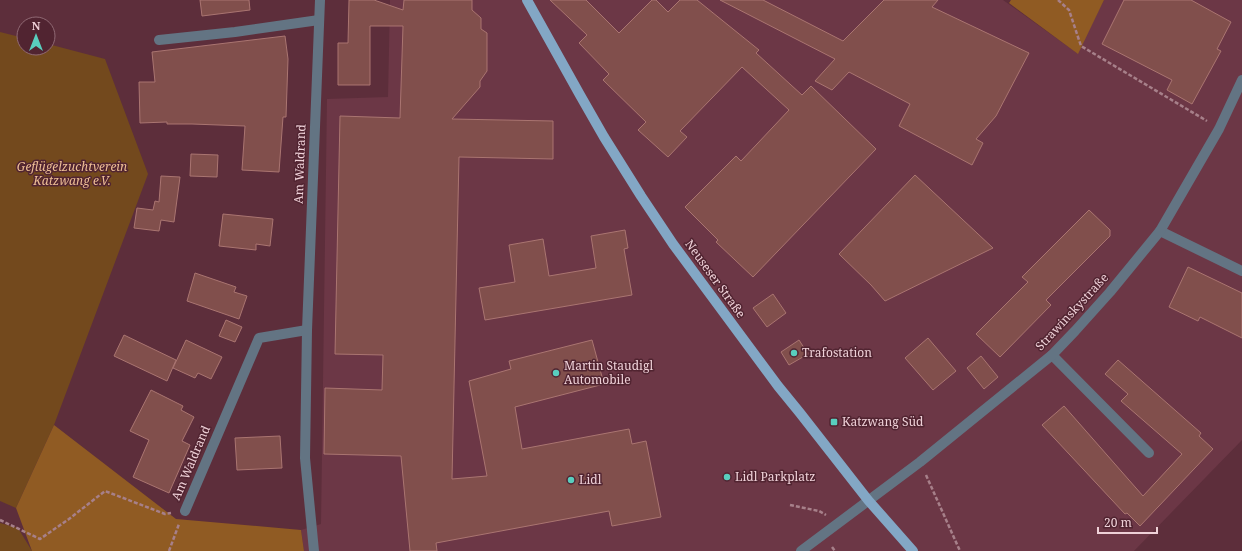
<svg xmlns="http://www.w3.org/2000/svg" width="1242" height="551" font-family="'Noto Serif',serif">
<style>
.built{fill:#6c3746}
.green{fill:#73491d}
.forest{fill:#905b23}
.building{fill:#814f4c;stroke:#aa7571}
.lines{fill:none;stroke-linecap:round;stroke-linejoin:round}
.path{stroke:#a7808a;stroke-width:2.5;stroke-dasharray:4 2;stroke-linecap:butt}
.minor{stroke:#637483;stroke-width:10}
.major{stroke:#83a7c5;stroke-width:10}
.poi-dot{fill:#59cebe;stroke:#512431;stroke-width:1.5}
.labels{text-anchor:middle;stroke-width:3;stroke-linejoin:round;paint-order:stroke}
.street-label{font-size:12px;fill:#efd1d8;stroke:#512431}
.park-label{font-size:12px;font-style:italic;fill:#eebf95;stroke:#512431}
.poi-label{font-size:12px;fill:#efd1d8;stroke:#512431;text-anchor:start}
</style>
<rect width="100%" height="100%" fill="#5d2e3b"/>
<!-- built -->
<polygon class="built" points="390,0 1003,0 1077,53 1104,0 1242,0 1242,440 1134,551 304,551 301,530 321,524 327,99 388,97"/>
<!-- green -->
<g class="green">
<polygon points="0,32 24,38 24,48 48,48 48,44 105,59 148,174 54,425 16,508 0,501"/>
<polygon points="0,523 18,528 32,551 0,551"/>
</g>
<!-- forest -->
<g class="forest">
<polygon points="1011,0 1104,0 1078,54 1009,3"/>
<polygon points="54,425 176,519 301,530 304,551 32,551 16,508"/>
</g>
<!-- building -->
<g class="building">
<polygon points="200,0 249,0 250,10 202,16"/>
<polygon points="349,0 374,0 403,10 404,0 472,0 472,10 481,18 481,29 487,33 487,71 480,81 480,87 452,119 553,121 553,159 459,157 452,479 487,476 469,381 511,369 509,361 592,340 604,384 515,407 522,449 629,429 632,444 646,441 661,517 612,526 609,511 436,543 437,551 410,551 401,456 324,454 325,388 382,390 383,355 335,354 340,116 400,118 403,26 370,26 370,85 338,85 338,43 348,43"/>
<polygon points="550,0 586,0 619,33 652,0 656,0 668,12 680,0 697,0 759,50 756,53 802,95 811,86 876,149 753,277 716,242 718,240 685,207 736,156 741,161 789,110 742,67 680,131 687,137 668,157 638,130 646,122 603,80 609,74 579,43 587,35"/>
<polygon points="720,0 763,0 843,41 884,0 938,0 932,7 1029,53 996,116 976,139 983,143 972,165 899,126 910,104 849,72 832,90 815,81 835,59"/>
<polygon points="1124,0 1191,0 1231,22 1217,49 1221,51 1192,104 1167,90 1172,80 1102,44"/>
<polygon points="285,36 288,59 286,117 283,117 279,172 242,170 245,126 192,124 167,124 167,122 140,123 139,82 155,82 152,52"/>
<polygon points="191,154 218,155 217,177 190,176"/>
<polygon points="915,175 993,248 885,301 871,285 839,254"/>
<polygon points="161,176 180,177 174,222 161,220 159,231 134,228 137,208 153,210 155,201 159,202"/>
<polygon points="1089,210 1110,230 1110,236 1046,300 1051,305 1000,357 976,334 1028,282 1022,277"/>
<polygon points="223,214 273,219 270,246 256,244 256,250 219,246"/>
<polygon points="625,230 628,248 624,249 632,295 485,320 479,288 515,282 509,245 543,239 549,276 596,268 591,236"/>
<polygon points="1188,267 1242,293 1242,338 1200,317 1198,321 1169,307"/>
<polygon points="195,273 236,287 234,292 247,296 239,319 187,301"/>
<polygon points="773,294 786,313 767,327 753,308"/>
<polygon points="226,320 242,327 235,342 219,336"/>
<polygon points="124,335 176,360 167,381 114,356"/>
<polygon points="928,338 956,371 933,390 905,358"/>
<polygon points="186,340 222,357 211,379 198,373 195,378 173,368"/>
<polygon points="799,340 808,354 789,365 781,352"/>
<polygon points="981,356 998,377 984,389 967,368"/>
<polygon points="1118,360 1201,433 1199,436 1213,449 1140,526 1127,513 1125,514 1042,425 1064,406 1143,496 1182,454 1121,401 1128,394 1105,374"/>
<polygon points="151,390 183,406 181,410 194,417 182,441 190,445 169,493 133,477 149,440 130,431"/>
<polygon points="280,436 282,468 237,470 235,438"/>
</g>
<g class="lines">
<!-- path -->
<g class="path">
<polyline points="1058,0 1069,10 1081,46 1207,121"/>
<polyline points="926,475 960,551"/>
<polyline points="790,505 819,511 826,515"/>
<polyline points="0,520 40,539 69,519 105,491 165,514 171,513"/>
<polyline points="832,547 835,551"/>
<polyline points="169,551 179,524"/>
</g>
<!-- minor -->
<g class="minor">
<polyline points="159,40 235,32 319,20"/>
<polyline points="1160,231 1242,271"/>
<polyline points="1052,355 1149,453"/>
<polyline points="185,511 259,338 307,330"/>
<polyline points="314,551 305,458 307,330 320,0"/>
<polyline points="801,551 920,462 1052,355 1075,331 1110,292 1160,231 1219,129 1242,80"/>
</g>
<!-- major -->
<polyline class="major" points="527,0 580,95 604,137 641,196 673,244 778,386 800,413 868,500 913,551"/>
</g>
<!-- markers -->
<g class="poi-dot">
<circle cx="794" cy="353" r="4"/>
<circle cx="556" cy="373" r="4"/>
<rect x="830" y="418" width="8" height="8" rx="2"/>
<circle cx="727" cy="477" r="4"/>
<circle cx="571" cy="480" r="4"/>
</g>
<g class="labels">
<!-- street labels -->
<g class="street-label">
<text transform="translate(300 164) rotate(-88)" y="4">Am Waldrand</text>
<text transform="translate(715 279) rotate(54)" y="4">Neuseser Straße</text>
<text transform="translate(1072 312) rotate(-47)" y="4">Strawinskystraße</text>
<text transform="translate(191 463) rotate(-67)" y="4">Am Waldrand</text>
</g>
<!-- park labels -->
<g class="park-label">
<text x="72" y="171">Geflügelzuchtverein<tspan x="72" dy="14">Katzwang e.V.</tspan></text>
</g>
<!-- poi labels -->
<g class="poi-label">
<text x="802" y="357">Trafostation</text>
<text x="564" y="370">Martin Staudigl<tspan x="564" dy="14">Automobile</tspan></text>
<text x="842" y="426">Katzwang Süd</text>
<text x="735" y="481">Lidl Parkplatz</text>
<text x="579" y="484">Lidl</text>
</g>
</g>
<!-- north arrow -->
<g transform="translate(36 36)"><circle r="19" fill="#512431" stroke="#906974"/>
<path d="M0-3L7 15L0 10L-7 15Z" fill="#59cebe"/>
<text y="-6" font-size="11" font-weight="bold" text-anchor="middle" fill="#efd1d8">N</text>
</g>
<!-- scale -->
<path d="M1098 527v6h59v-6" fill="none" stroke="#efd1d8" stroke-width="2"/>
<text x="1104" y="527" font-size="12" fill="#efd1d8" stroke="#512431" stroke-width="3" paint-order="stroke">20 m</text>
</svg>
